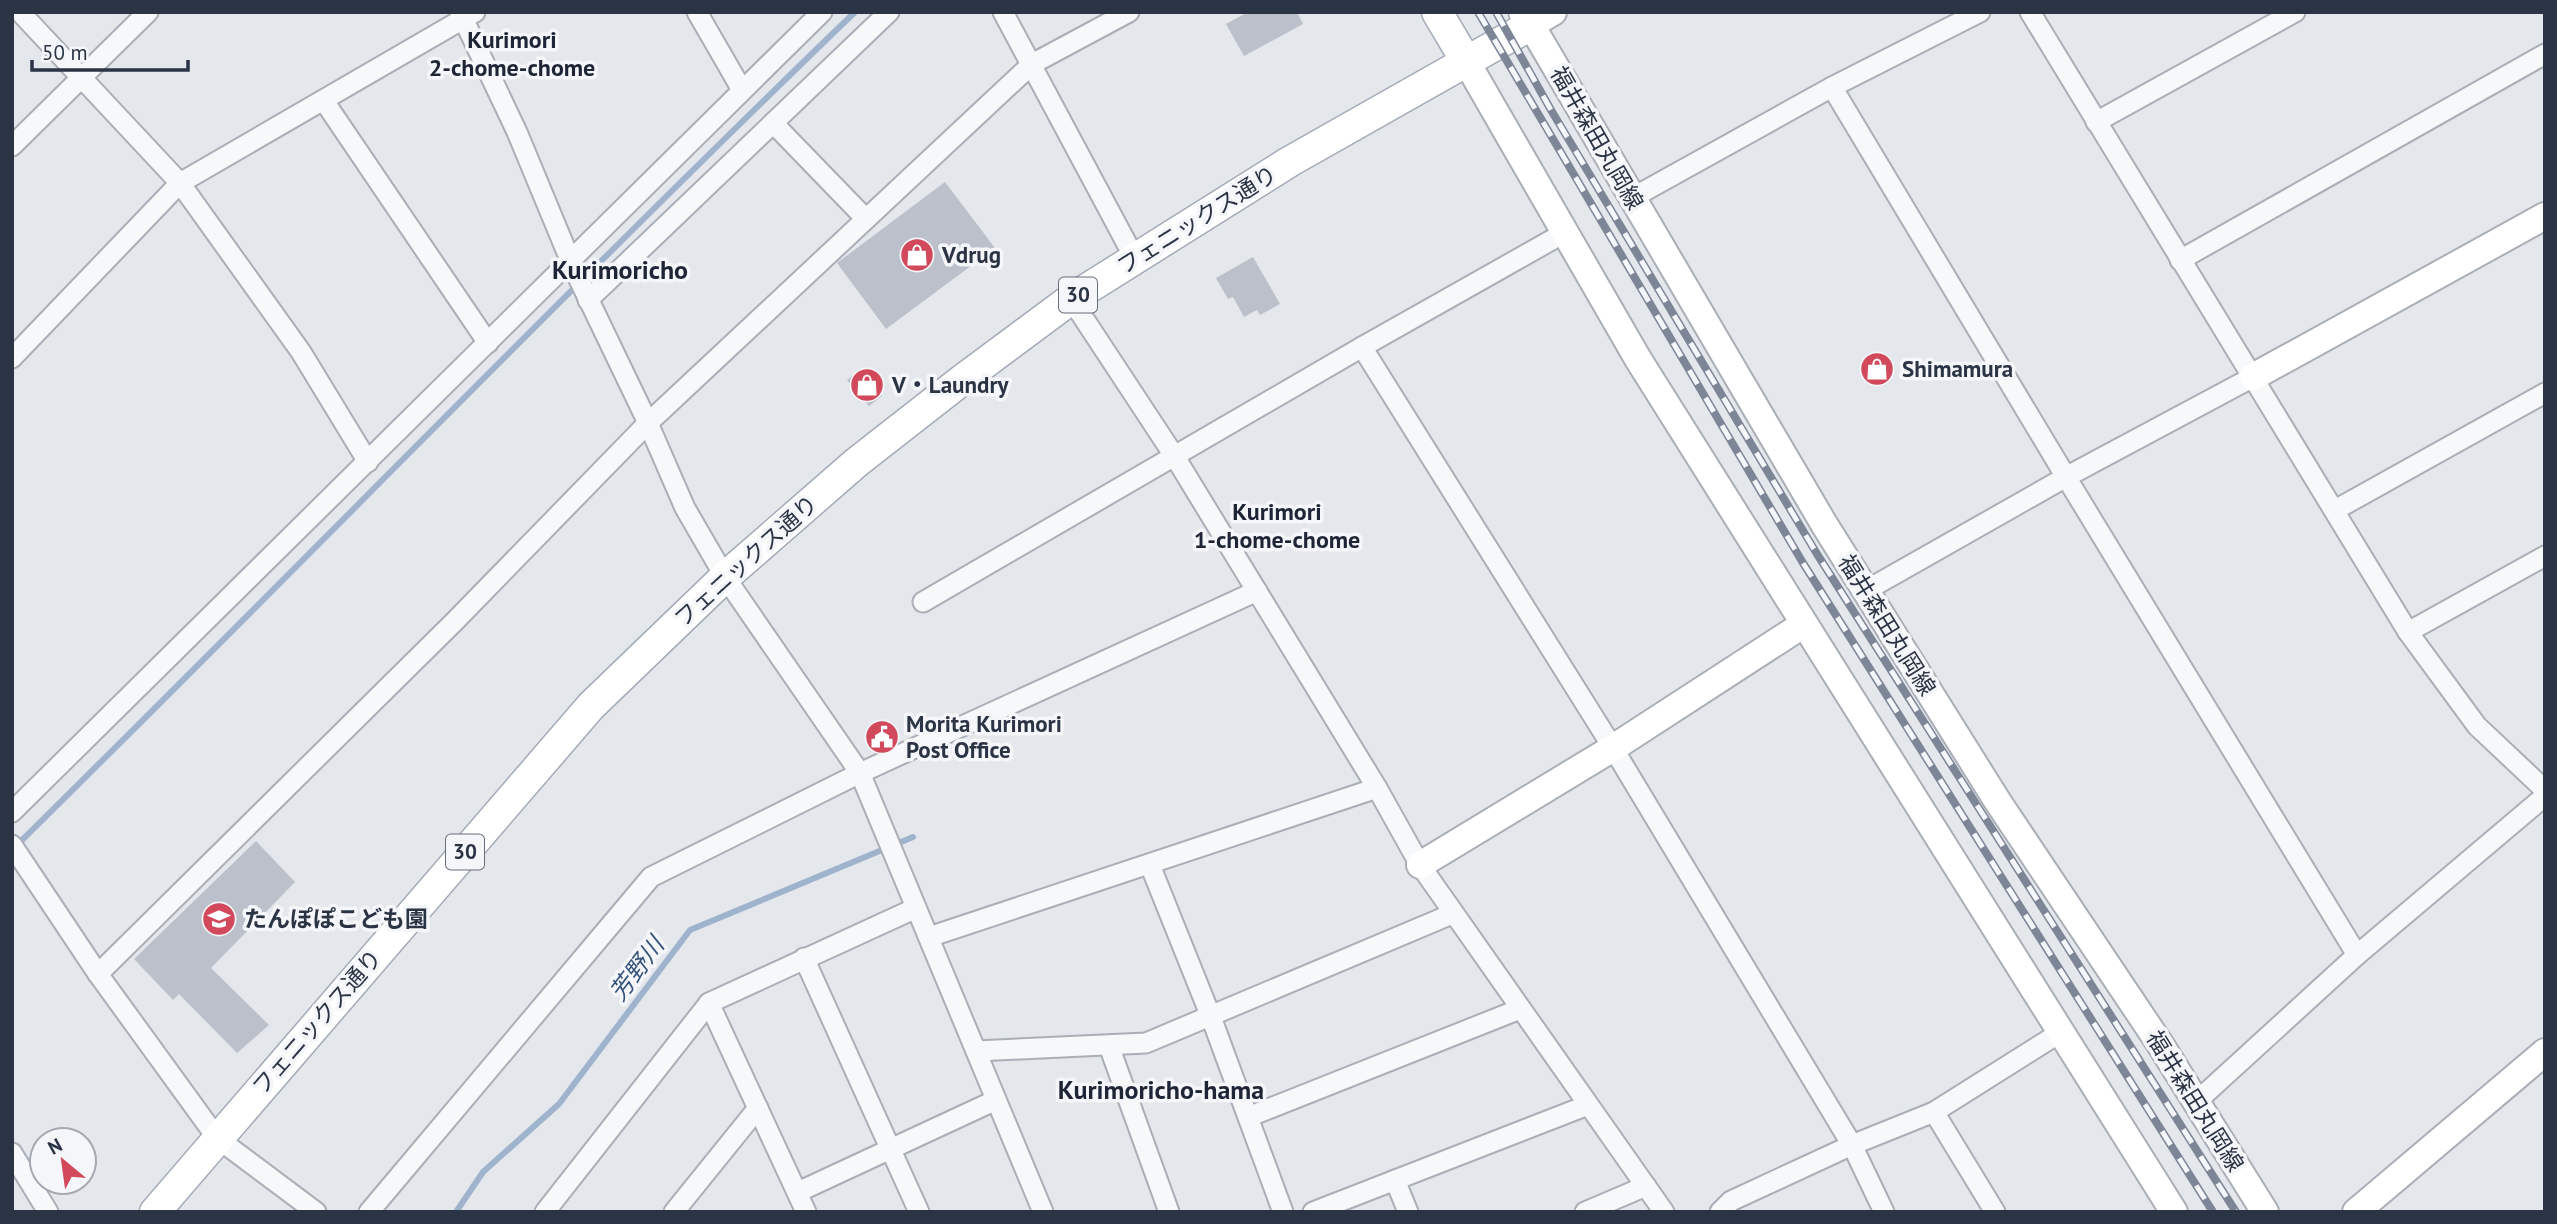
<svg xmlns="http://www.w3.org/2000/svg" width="2557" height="1224" font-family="'PT Sans','Noto Sans JP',sans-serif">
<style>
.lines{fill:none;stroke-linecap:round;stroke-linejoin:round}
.stream{stroke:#9fb4cc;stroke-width:6}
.building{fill:#bbc0ca}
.street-casing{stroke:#a9aeb7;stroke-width:23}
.secondary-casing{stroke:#a9aeb7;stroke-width:30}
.primary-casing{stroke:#a3abb8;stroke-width:33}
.street{stroke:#f7f8fa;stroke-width:19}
.secondary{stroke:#fff;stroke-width:26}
.primary{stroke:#fff;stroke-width:30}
.rail-casing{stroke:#7d8696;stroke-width:8}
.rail{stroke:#f4f6f9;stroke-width:5;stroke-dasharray:16;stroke-linecap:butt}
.labels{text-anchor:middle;stroke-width:7;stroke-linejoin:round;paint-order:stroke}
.shield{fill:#f4f6f9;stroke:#676e7b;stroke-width:2}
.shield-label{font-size:21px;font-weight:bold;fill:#2b3445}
.street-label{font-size:23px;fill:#2b3445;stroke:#f4f6f9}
.poi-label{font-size:23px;font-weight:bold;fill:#2b3445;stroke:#f4f6f9;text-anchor:start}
.neighbourhood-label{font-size:24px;font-weight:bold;fill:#1d2536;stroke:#f4f6f9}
.water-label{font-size:24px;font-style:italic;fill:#34527a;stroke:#f4f6f9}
.quarter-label{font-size:26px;font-weight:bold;fill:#1d2536;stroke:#f4f6f9}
</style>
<rect width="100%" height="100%" fill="#e4e7ec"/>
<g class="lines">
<!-- stream -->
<g class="stream">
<path d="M15 847C296 570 571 286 855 12"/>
<polyline points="456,1212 483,1172 559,1104 690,930 913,837"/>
</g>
</g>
<!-- building -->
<g class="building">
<polygon points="1248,12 1297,12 1303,24 1244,56 1226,24"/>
<polygon points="945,182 995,248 886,329 837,263"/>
<polygon points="1253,257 1280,304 1260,315 1257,310 1244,317 1233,297 1228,299 1216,278"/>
<polygon points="861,369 882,396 869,406 847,380"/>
<polygon points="256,841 295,882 211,968 269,1025 237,1053 179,994 173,1000 134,959"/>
</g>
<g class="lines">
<!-- street casing -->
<g class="street-casing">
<g id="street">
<polyline points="20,12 180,183 301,352 368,462"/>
<polyline points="460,12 517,132 573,267 648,423 685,508 725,577 860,773 1043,1212"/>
<polyline points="697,12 742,90"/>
<polyline points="1003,12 1135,259"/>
<polyline points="2030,12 2408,632 2477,726 2545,790"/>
<polyline points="1832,87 2066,477 2357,955"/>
<polyline points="324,101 488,343"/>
<polyline points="2096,122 2295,12"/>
<polyline points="773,123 866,219"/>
<polyline points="12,146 148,12"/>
<polyline points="1632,198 1832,87 1980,12"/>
<polyline points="2180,260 2545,54"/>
<polyline points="1071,299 1175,457 1377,788 1420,865 1664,1212"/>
<polyline points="588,300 889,12"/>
<polyline points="1362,347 1613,748 1852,1145 1884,1212"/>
<polyline points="12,358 180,183 475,12"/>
<polyline points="2335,510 2545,393"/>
<polyline points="1865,591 2066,477 2253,377"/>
<polyline points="923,602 1362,347 1564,233"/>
<polyline points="2408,632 2545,556"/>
<polyline points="12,812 822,12"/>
<polyline points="12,845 98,974 217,1138 316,1212"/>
<polyline points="1150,865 1211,1017 1283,1212"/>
<polyline points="929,937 1377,788"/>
<polyline points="804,958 919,1212"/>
<polyline points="98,974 455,621 648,423 1032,64 1129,12"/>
<polyline points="709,1003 806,1212"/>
<polyline points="1109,1046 1169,1212"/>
<polyline points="976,1051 1146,1043 1452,914"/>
<polyline points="2195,1103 2357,955 2545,796"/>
<polyline points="1934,1112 1995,1212"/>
<polyline points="1248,1117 1520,1009"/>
<polyline points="12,1153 48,1212"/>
<polyline points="1395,1180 1408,1212"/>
<polyline points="798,1192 996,1100"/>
<polyline points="369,1212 651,877 860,773 1257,591"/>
<polyline points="545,1212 709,1003 916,908"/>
<polyline points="674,1212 758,1108"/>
<polyline points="1313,1212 1588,1105"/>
<polyline points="1585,1212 1646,1186"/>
<polyline points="1720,1212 1731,1201 1852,1145 1934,1112 2061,1032"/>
</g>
</g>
<!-- secondary casing -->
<g class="secondary-casing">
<g id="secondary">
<polyline points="1553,12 1531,25 1824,524 1998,802 2160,1044 2265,1212"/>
<polyline points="1466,61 1638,359 2174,1212"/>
<polyline points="2253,377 2545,216"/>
<polyline points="1420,865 1613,748 1804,624"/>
<polyline points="2356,1212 2545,1052"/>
</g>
</g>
<!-- primary casing -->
<g class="primary-casing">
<g id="primary">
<polyline points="1437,12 1466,61"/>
<polyline points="155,1212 591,706 725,577 857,462 962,380 1071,299 1289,162 1531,25 1524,12"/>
</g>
</g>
<!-- street -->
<use href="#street" class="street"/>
<!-- secondary -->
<use href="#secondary" class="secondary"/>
<!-- primary -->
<use href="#primary" class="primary"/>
<!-- rail casing -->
<g class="rail-casing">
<g id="rail">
<polyline points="1478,12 1803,563 2213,1212"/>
<polyline points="1496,12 1551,110 1817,554 2236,1212"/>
</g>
</g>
<!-- rail -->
<use href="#rail" class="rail"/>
</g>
<!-- icons -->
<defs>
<g id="shop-disc" transform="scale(1.75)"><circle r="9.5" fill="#d1495b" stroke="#f4f6f9"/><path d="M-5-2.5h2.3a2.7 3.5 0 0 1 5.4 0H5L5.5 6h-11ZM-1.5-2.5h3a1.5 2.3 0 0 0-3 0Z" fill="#fff"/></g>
<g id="civic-disc" transform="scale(1.75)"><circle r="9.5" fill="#d1495b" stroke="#f4f6f9"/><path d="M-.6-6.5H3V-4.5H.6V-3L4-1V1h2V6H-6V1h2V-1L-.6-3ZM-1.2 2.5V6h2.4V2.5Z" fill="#fff"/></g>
<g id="school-disc" transform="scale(1.75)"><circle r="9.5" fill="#d1495b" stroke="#f4f6f9"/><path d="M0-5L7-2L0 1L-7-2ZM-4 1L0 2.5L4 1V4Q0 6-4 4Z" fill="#fff"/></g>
</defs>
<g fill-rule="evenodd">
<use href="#shop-disc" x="917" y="255"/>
<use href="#shop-disc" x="1877" y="369"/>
<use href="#shop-disc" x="867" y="385"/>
<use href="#civic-disc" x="882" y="737"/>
<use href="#school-disc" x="219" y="919"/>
</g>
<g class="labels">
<!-- shield labels -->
<g class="shield">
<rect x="1059" y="277.5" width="38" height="35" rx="5"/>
<rect x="446" y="834.5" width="38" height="35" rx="5"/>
</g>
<g class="shield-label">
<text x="1078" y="302">30</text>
<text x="465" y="859">30</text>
</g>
<!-- street labels -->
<g class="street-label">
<text transform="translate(1597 138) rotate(60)" y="8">福井森田丸岡線</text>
<text transform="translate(1197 220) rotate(-32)" y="8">フェニックス通り</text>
<text transform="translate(746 561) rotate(-42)" y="8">フェニックス通り</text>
<text transform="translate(1887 625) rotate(58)" y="8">福井森田丸岡線</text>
<text transform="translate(317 1022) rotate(-49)" y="8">フェニックス通り</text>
<text transform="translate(2195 1101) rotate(58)" y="8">福井森田丸岡線</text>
</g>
<!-- poi labels -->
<g class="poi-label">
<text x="942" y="263">Vdrug</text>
<text x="1902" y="377">Shimamura</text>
<text x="892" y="393">V・Laundry</text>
<text x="906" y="732">Morita Kurimori<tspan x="906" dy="26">Post Office</tspan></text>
<text x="244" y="927">たんぽぽこども園</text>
</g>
<!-- neighbourhood labels -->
<g class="neighbourhood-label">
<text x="512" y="48">Kurimori<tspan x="512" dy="28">2-chome-chome</tspan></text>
<text x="1277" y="520">Kurimori<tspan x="1277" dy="28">1-chome-chome</tspan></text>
</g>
<!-- water labels -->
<g class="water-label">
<text transform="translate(637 969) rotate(-53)" y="8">芳野川</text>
</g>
<!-- quarter labels -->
<g class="quarter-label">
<text x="620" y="279">Kurimoricho</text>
<text x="1161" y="1099">Kurimoricho-hama</text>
</g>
</g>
<!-- border -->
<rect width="2557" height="1224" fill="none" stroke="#2b3445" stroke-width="28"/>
<!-- north arrow -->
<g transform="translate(63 1161) rotate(331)"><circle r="33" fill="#f4f6f9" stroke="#a4a8b1" stroke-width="2"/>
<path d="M0-5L12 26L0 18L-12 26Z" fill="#d1495b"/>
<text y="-10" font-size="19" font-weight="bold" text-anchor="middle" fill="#2b3445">N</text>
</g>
<!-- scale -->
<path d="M32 60v10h156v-10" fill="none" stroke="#2b3445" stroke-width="3.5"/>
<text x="42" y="60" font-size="21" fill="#2b3445" stroke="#f4f6f9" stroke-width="5" paint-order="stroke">50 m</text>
</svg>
